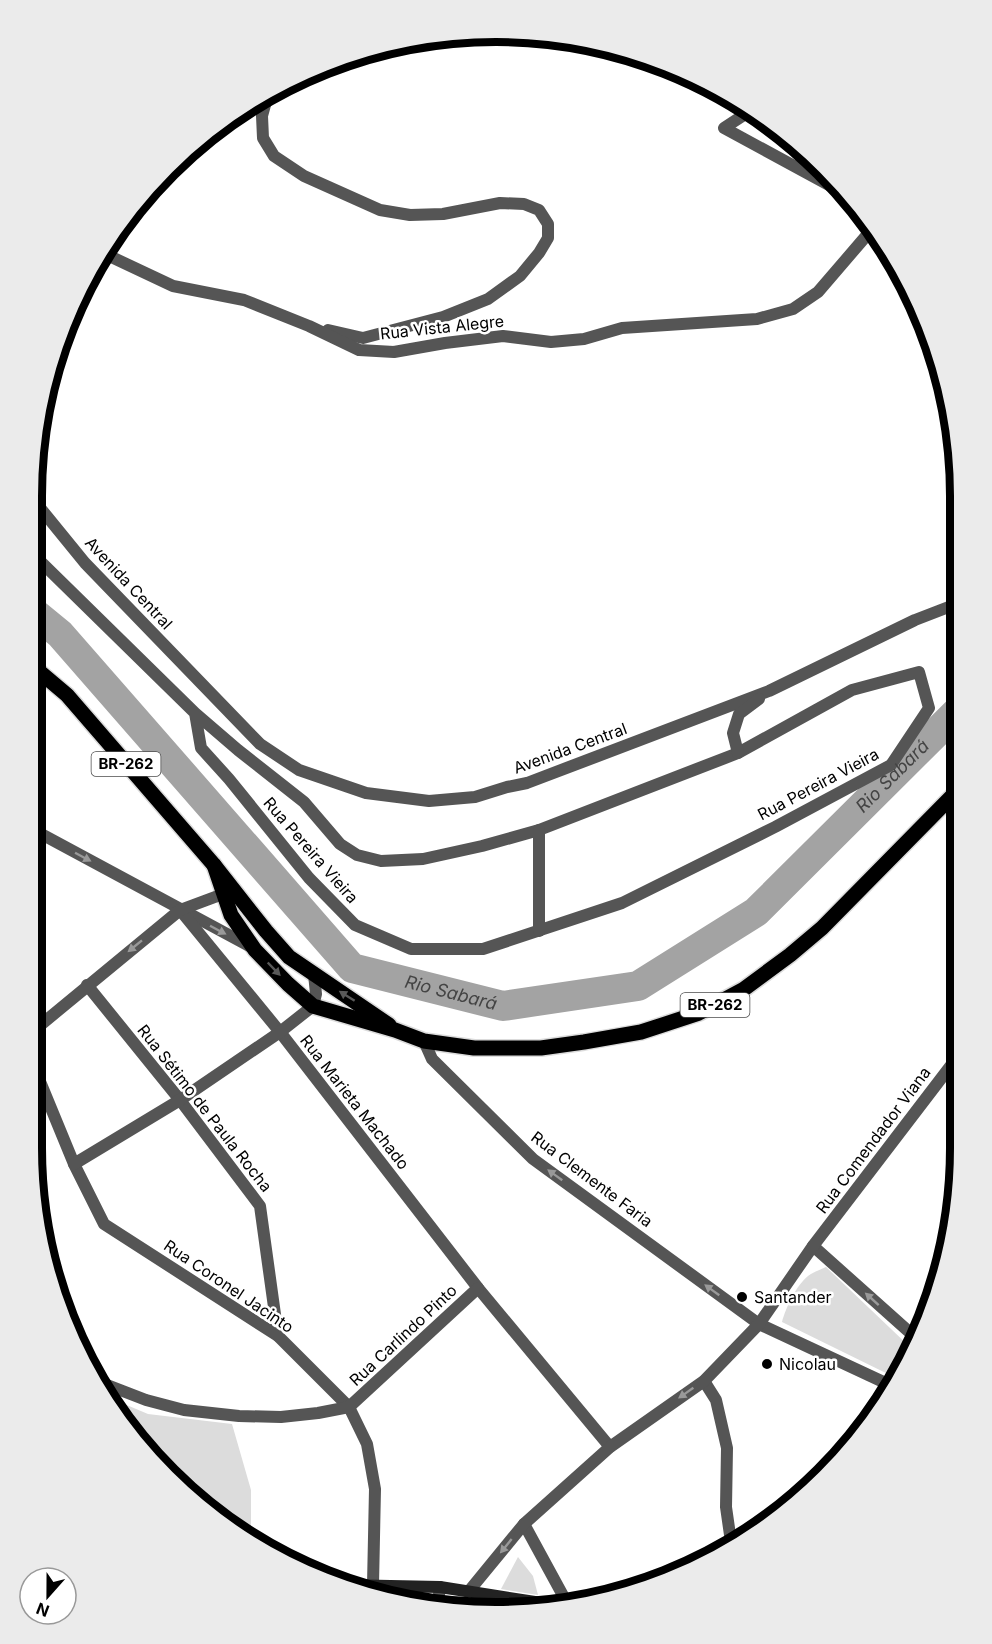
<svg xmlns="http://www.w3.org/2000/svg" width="992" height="1644" font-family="Inter,sans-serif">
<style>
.green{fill:#dcdcdc}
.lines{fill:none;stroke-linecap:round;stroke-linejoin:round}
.river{stroke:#a3a3a3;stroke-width:30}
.primary-casing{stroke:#dbdbdb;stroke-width:18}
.street{stroke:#555;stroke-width:12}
.secondary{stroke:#222;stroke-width:12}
.primary{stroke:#000;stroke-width:15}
.oneway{fill:#999}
.oneway2{fill:#595959}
.poi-dot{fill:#000;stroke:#fff;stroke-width:2}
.labels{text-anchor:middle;stroke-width:5;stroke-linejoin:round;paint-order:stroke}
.shield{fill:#fff;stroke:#4c4c4c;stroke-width:1.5}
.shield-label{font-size:15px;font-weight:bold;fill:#000}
.street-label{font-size:16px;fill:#000;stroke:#fff}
.poi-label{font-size:16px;fill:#000;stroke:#fff;text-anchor:start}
.water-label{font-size:18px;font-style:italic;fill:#444;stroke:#fff}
.rim{fill:none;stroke:#000;stroke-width:8}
</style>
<rect width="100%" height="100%" fill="#fff"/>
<!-- green -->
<g class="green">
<path d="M826 1267 911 1348 896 1378 782 1322C786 1307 796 1286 808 1276 813 1272 820 1270 826 1267Z"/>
<polygon points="110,1398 148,1414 232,1424 251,1490 251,1541 238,1534 127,1430"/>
<polygon points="518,1557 533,1576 538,1595 501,1589"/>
</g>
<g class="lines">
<!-- river -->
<path class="river" id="s1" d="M32 611 60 634 352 968 503 1006 638 986 756 912 959 710"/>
<!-- primary casing -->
<g class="primary-casing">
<g id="primary">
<polyline points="32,670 41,673 67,695 214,865 266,931 289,957 389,1025"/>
<polyline points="214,865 231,915 255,950 288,984 313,1006 395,1030 424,1041 474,1048 541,1048 584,1042 641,1032 699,1013 744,989 790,955 822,928 959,789"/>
</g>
</g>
<!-- street -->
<g class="street">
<polyline points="268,94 262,116 263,138 274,156 304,176 380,210 410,215 443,214 500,203 524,204 539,210 548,224 548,238 539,253 520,276 488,299 443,317 363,338 328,330"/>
<polyline points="753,109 724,128 851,197"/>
<polyline points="103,253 173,286 244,300 309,326 359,350 394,352 445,343 503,336 551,342 584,339 622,328 757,319 793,309 818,292 873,228"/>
<polyline points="32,498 85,563 260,744 299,770 366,793 429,801 475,797 507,787 527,783 769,691 915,620 959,603"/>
<polyline points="32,558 40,561 195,713 238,750 304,802 340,844 357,855 381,861 423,859 482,846 539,830 738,753 852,690 919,672 929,708 891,765 775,827 622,903 483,949 411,949 355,925 309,878 229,779 201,748 195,713"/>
<polyline points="738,753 733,733 739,714 759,699"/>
<polyline points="32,829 253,948"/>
<polyline points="180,910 280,1032 478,1288 610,1447"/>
<polyline points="539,931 539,830"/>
<polyline points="87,985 180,1100 260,1206 278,1336"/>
<polyline points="32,1032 180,910 223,894 230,895"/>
<polyline points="424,1041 432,1059 533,1159 759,1324 892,1386"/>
<polyline points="32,1062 74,1164 104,1224 278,1336 349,1407 367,1444 375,1489 373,1585"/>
<polyline points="74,1164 180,1100 280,1032 313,1006 316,994 314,974"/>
<polyline points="813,1246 916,1338"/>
<polyline points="704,1381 716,1400 727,1448 726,1507 731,1542"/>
<polyline points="102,1383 146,1400 184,1410 239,1416 281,1417 318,1413 349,1407 478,1288"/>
<polyline points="524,1524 566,1601"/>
<polyline points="469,1591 524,1524 610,1447 704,1381 759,1324 813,1246 959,1055"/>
<polyline points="438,1603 440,1587"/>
</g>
<!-- secondary -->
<polyline class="secondary" points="341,1585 440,1587 548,1604"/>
<!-- primary -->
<use href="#primary" class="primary"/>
</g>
<!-- one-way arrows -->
<defs><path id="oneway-solid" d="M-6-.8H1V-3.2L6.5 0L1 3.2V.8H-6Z" transform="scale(1.5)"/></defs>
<g class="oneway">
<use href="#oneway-solid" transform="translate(83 857) rotate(28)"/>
<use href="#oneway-solid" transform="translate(218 930) rotate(28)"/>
<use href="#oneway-solid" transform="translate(135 946) rotate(141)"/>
<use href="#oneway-solid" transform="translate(555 1175) rotate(-144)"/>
<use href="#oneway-solid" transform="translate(712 1290) rotate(-144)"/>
<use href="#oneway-solid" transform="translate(872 1299) rotate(-138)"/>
<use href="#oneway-solid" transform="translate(686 1393) rotate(145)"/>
<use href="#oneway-solid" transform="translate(506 1546) rotate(129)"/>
</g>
<g class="oneway2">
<use href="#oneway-solid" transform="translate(274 969) rotate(46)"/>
<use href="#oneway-solid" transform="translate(347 996) rotate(-148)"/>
</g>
<!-- markers -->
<g class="poi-dot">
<circle cx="742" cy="1297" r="6"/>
<circle cx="767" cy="1364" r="6"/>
</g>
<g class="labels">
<!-- shield labels -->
<g class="shield">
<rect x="91.5" y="752" width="69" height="24" rx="4.5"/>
<rect x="680.5" y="993" width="69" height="24" rx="4.5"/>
</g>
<g class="shield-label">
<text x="126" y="769">BR-262</text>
<text x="715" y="1010">BR-262</text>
</g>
<!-- street labels -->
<g class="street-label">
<text transform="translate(442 327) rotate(-6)" y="6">Rua Vista Alegre</text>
<text transform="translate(129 583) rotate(47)" y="6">Avenida Central</text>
<text transform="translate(570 748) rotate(-20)" y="6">Avenida Central</text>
<text transform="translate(818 784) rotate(-28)" y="6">Rua Pereira Vieira</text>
<text transform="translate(311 850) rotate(49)" y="6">Rua Pereira Vieira</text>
<text transform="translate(355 1102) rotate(52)" y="6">Rua Marieta Machado</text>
<text transform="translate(205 1108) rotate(52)" y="6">Rua Sétimo de Paula Rocha</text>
<text transform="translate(873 1140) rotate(-53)" y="6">Rua Comendador Viana</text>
<text transform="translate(592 1179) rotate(37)" y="6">Rua Clemente Faria</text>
<text transform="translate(229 1286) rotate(34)" y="6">Rua Coronel Jacinto</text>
<text transform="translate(403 1335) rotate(-43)" y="6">Rua Carlindo Pinto</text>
</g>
<!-- poi labels -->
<g class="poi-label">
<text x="754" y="1303">Santander</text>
<text x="779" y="1370">Nicolau</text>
</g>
<!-- water labels -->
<g class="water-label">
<text dy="6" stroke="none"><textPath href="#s1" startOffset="1104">Rio Sabará</textPath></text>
<text dy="6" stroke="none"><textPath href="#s1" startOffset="582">Rio Sabará</textPath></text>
</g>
</g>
<!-- crop -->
<path d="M0 0H992V1644H0ZM496 42H496A454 454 0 0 1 950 496V1148A454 454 0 0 1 496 1602H496A454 454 0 0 1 42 1148V496A454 454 0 0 1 496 42Z" fill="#ebebeb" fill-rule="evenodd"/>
<path class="rim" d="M496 42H496A454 454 0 0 1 950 496V1148A454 454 0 0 1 496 1602H496A454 454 0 0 1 42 1148V496A454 454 0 0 1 496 42Z"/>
<!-- north arrow -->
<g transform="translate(48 1596) rotate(201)"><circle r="28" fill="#ffffff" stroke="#999999" stroke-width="1.5"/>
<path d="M0-4.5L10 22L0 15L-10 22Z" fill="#000000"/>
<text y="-9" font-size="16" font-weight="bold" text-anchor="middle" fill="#000000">N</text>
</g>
</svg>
